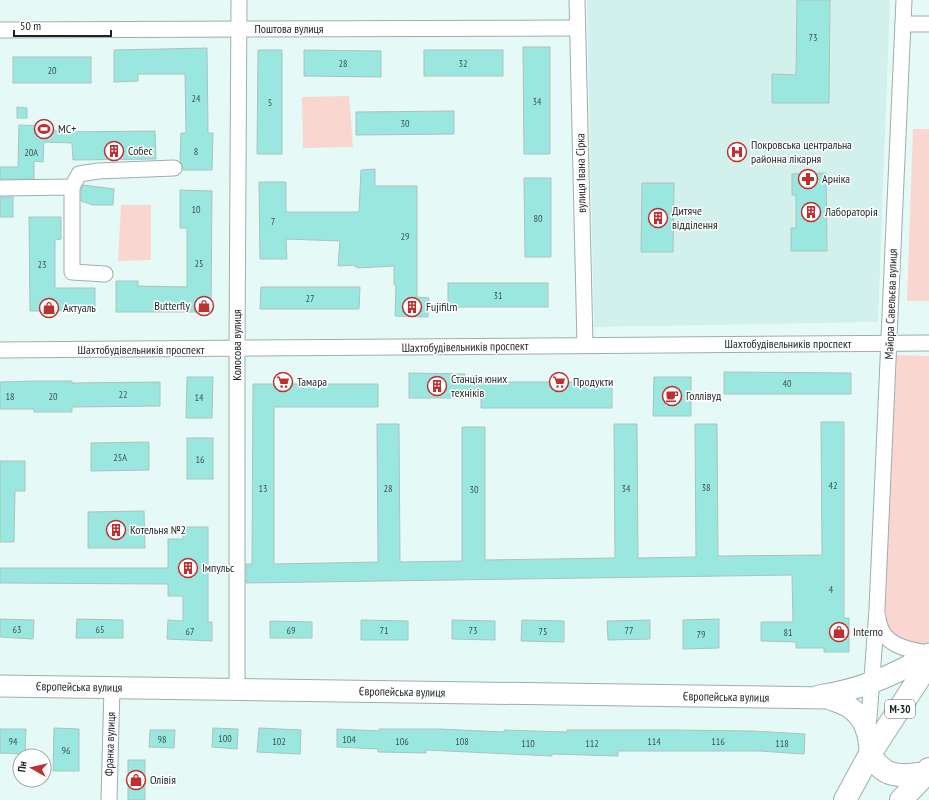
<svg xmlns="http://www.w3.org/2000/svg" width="929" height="800" font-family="'PT Sans Narrow',sans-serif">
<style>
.built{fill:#d2f0ec}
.green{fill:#fad6d1}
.building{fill:#99e7de;stroke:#aec2bf}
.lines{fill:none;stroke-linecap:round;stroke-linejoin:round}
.street-casing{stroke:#9cafac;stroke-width:17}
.secondary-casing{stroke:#9cafac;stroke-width:23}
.highway-casing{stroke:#9cafac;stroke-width:24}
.street{stroke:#fff;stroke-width:15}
.secondary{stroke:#fff;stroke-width:21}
.highway{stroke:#fff;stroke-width:22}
.labels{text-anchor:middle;stroke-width:3;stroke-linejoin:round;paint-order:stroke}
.number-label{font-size:10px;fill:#3b5451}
.shield{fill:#fff;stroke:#606564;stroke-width:1}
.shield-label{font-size:11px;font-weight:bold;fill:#1c2322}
.street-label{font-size:12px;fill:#1c2322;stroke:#fff}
.poi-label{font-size:12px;fill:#1c2322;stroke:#fff;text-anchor:start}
</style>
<rect width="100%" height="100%" fill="#e5faf7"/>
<!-- built -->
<polygon class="built" points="587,0 890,0 878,322 594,327"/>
<!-- green -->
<g class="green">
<polygon points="349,96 353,147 303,148 302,97"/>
<polygon points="913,129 929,129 929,301 907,301"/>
<polygon points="121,205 151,205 151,260 118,261"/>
<path d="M889 355 929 356V642C925 644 919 648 914 648 895 649 885 617 879 603Z"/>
</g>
<!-- building -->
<g class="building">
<polygon points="797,0 830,0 829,103 772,103 772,74 796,75"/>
<polygon points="523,47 550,47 550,154 524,154"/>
<polygon points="207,48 208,133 213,133 212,170 183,170 182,164 180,162 181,133 186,133 185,74 138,74 138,81 114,82 114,50"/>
<polygon points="258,50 282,50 282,154 257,154"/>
<polygon points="304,50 381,51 381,77 304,76"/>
<rect x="424" y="50" width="79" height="26"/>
<rect x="13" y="57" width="78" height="26"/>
<polygon points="17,107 27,108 27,118 17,118"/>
<polygon points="454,111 454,134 356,135 356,112"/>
<polygon points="19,125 47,126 58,132 155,131 156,159 73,160 72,143 44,142 43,162 34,161 34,179 0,179 0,167 18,167"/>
<polygon points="375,169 375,186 417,186 417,297 429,298 428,317 395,316 396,285 394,285 394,266 358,268 353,265 338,266 340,241 286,239 287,259 260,259 259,182 286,182 286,212 359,212 361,170"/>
<polygon points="826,173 827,251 791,251 791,228 796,228 796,195 792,195 792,174"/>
<polygon points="524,178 551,178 551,257 525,257"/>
<polygon points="642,183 674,183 673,252 641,252"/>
<polygon points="83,185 114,189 113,205 93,205 81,201 81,189"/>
<polygon points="180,190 212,191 211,312 116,312 116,281 138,281 138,286 187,287 187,228 180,228"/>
<rect x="0" y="197" width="13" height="20"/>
<polygon points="29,217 61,217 61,239 55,240 55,288 95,288 95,310 30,311"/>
<rect x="448" y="283" width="100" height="24"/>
<polygon points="261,287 360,287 359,309 260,309"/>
<polygon points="724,372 851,373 851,394 724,394"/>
<polygon points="409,373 465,374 465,382 612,382 612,408 481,408 481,398 409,398"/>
<polygon points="187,377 213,377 212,418 186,418"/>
<polygon points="654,377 691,377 691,416 653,416"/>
<polygon points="35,381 72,381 72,383 160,382 160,406 72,407 72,412 34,412 34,409 0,409 0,382"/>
<polygon points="253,384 378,384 378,407 274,407 274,564 378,562 377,424 399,424 400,562 462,561 462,427 485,427 485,560 615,558 614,424 637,424 638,558 696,557 695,424 717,424 718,556 822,555 821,422 844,422 844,618 849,618 849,652 824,652 824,648 796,648 796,642 761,641 761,622 793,622 792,575 246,583 246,564 252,564"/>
<rect x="187" y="438" width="26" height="41"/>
<polygon points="149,442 149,470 91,471 91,443"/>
<polygon points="0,461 25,461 25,491 15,491 14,542 0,542"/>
<polygon points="144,511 145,548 88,548 88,512"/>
<polygon points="183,527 208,527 208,622 212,622 212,641 167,639 168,620 183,621 183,596 168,596 168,584 0,583 0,568 168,568 168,539 183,539"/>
<polygon points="0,619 34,620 33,639 0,637"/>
<polygon points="77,619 123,620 123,638 76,638"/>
<polygon points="719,619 719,648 683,649 683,620"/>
<polygon points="361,620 408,621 408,640 361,640"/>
<polygon points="452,620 495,621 495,640 452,639"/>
<polygon points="522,620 564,621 564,642 521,641"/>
<polygon points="650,620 650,639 608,640 607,621"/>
<polygon points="270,621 312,622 312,638 270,638"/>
<polygon points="54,728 79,729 79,771 53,771"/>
<polygon points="213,728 238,729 237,749 212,747"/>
<polygon points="259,728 301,730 300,754 257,752"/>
<polygon points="0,729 26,729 25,754 0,753"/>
<polygon points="337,729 379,731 379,729 440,729 504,732 504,730 567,732 567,730 677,730 752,731 805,734 804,754 759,751 618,751 618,756 552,754 552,756 426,750 426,753 378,752 378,749 337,747"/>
<polygon points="150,730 175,730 174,748 149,747"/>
<rect x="128" y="760" width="17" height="40"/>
</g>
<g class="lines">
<!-- street casing -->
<g class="street-casing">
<g id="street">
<polyline points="577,0 585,345"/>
<polyline points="903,24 929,24"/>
<polyline points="0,30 577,28"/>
<polyline points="72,187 79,174 98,171 174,168"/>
<polyline points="0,188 72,187 72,272 105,274"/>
<polyline points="0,350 929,343"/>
<path d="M878 617C880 645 907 650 929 653"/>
<polyline points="237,689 237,350 239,0"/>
<polyline points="867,729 869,718 877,609 904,0"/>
<polyline points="109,800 112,688"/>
</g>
</g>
<!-- secondary casing -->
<g class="secondary-casing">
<g id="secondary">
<path d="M0 686 828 698C835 701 842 703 849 707 865 717 870 736 870 754"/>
<path d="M819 696C858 690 896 675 929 654"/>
</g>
</g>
<!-- highway casing -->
<g class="highway-casing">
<g id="highway">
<path d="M870 754C885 780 901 776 927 773"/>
<polyline points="845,800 870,754 929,663"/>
<polyline points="901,800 927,773 929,769"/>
</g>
</g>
<!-- street -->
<use href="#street" class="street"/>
<!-- secondary -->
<use href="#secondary" class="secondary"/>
<!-- highway -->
<use href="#highway" class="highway"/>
</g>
<!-- icons -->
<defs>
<g id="stadium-ring" transform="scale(1)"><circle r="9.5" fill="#fff" stroke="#be2f2f" stroke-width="1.5"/><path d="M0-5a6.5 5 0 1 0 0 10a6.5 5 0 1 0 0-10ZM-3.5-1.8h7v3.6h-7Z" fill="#be2f2f"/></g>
<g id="building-ring" transform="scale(1)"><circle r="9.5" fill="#fff" stroke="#be2f2f" stroke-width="1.5"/><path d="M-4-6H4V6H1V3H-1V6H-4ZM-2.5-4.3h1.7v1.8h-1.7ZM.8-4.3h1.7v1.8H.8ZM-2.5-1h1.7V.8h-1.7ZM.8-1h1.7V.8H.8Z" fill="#be2f2f"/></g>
<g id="hospital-ring" transform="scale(1)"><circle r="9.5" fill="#fff" stroke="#be2f2f" stroke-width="1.5"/><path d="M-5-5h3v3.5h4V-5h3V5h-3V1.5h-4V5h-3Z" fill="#be2f2f"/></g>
<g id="pharmacy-ring" transform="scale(1)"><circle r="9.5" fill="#fff" stroke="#be2f2f" stroke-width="1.5"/><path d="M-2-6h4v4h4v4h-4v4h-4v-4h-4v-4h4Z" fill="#be2f2f"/></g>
<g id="shop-ring" transform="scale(1)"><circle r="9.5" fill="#fff" stroke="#be2f2f" stroke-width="1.5"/><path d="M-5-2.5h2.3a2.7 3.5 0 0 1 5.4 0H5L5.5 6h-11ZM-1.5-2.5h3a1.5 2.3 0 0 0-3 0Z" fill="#be2f2f"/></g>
<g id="supermarket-ring" transform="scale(1)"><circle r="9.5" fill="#fff" stroke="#be2f2f" stroke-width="1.5"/><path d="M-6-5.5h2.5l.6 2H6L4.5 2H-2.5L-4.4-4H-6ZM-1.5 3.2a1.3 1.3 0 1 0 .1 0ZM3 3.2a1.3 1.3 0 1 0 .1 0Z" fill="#be2f2f"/></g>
<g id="cafe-ring" transform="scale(1)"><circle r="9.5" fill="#fff" stroke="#be2f2f" stroke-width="1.5"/><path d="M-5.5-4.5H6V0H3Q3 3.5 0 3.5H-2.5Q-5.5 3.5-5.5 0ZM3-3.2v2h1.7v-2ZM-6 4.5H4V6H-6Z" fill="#be2f2f"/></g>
</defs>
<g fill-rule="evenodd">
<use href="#stadium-ring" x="44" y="129"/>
<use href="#building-ring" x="114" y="151"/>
<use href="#hospital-ring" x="737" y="152"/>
<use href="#pharmacy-ring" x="808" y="179"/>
<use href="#building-ring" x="811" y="212"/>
<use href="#building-ring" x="658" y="218"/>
<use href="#shop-ring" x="204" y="306"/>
<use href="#building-ring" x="412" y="307"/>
<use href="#shop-ring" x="49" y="308"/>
<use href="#supermarket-ring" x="283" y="382"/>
<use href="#supermarket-ring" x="559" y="382"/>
<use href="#building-ring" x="437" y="386"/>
<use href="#cafe-ring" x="672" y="396"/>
<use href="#building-ring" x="116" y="530"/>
<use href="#building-ring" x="188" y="568"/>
<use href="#shop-ring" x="839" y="632"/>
<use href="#shop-ring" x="136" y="780"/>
</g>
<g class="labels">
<!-- number labels -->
<g class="number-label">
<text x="813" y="41">73</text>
<text x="343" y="67">28</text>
<text x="463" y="67">32</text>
<text x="52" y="74">20</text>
<text x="196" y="102">24</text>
<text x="537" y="105">34</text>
<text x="270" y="106">5</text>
<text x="405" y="127">30</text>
<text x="196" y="155">8</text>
<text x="31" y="156">20А</text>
<text x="196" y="213">10</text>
<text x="538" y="222">80</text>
<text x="273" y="225">7</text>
<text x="405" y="240">29</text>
<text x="199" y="267">25</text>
<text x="42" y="268">23</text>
<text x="498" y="299">31</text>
<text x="310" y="302">27</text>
<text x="787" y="387">40</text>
<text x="123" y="398">22</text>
<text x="10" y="400">18</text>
<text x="53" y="400">20</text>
<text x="199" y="401">14</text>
<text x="120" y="461">25А</text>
<text x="200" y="463">16</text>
<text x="833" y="489">42</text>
<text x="706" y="491">38</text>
<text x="263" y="492">13</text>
<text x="388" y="492">28</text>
<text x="626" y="492">34</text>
<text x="474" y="493">30</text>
<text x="831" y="593">4</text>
<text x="17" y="633">63</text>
<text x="100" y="633">65</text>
<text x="291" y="634">69</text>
<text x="384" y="634">71</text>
<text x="473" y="634">73</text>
<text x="629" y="634">77</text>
<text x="190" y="635">67</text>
<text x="543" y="635">75</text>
<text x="788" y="636">81</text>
<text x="701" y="638">79</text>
<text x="225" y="742">100</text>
<text x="162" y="743">98</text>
<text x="349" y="743">104</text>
<text x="13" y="745">94</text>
<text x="279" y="745">102</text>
<text x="402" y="745">106</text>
<text x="462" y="745">108</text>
<text x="654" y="745">114</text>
<text x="718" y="745">116</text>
<text x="528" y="747">110</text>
<text x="592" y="747">112</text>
<text x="782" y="747">118</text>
<text x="66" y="754">96</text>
</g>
<!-- shield labels -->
<rect class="shield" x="885" y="700" width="30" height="18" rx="3"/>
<g class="shield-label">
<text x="900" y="713">М-30</text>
</g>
<!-- street labels -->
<g class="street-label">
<text x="289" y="33">Поштова вулиця</text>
<text transform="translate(581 173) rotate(-91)" y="4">вулиця Івана Сірка</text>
<text transform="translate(891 304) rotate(-88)" y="4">Майора Савельєва вулиця</text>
<text x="788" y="348">Шахтобудівельників проспект</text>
<text transform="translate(237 345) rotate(-90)" y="4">Колосова вулиця</text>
<text transform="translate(465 347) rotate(-1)" y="4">Шахтобудівельників проспект</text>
<text x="141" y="354">Шахтобудівельників проспект</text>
<text transform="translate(79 687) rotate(1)" y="4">Європейська вулиця</text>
<text transform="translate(402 692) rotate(1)" y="4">Європейська вулиця</text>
<text transform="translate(726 697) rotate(1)" y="4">Європейська вулиця</text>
<text transform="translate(110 744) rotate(-88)" y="4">Франка вулиця</text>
</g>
<!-- poi labels -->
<g class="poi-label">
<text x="58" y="133">МС+</text>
<text x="751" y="149">Покровська центральна<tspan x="751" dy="14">районна лікарня</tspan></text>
<text x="128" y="155">Собес</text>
<text x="822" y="183">Арніка</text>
<text x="672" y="215">Дитяче<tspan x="672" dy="14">відділення</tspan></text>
<text x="825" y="216">Лабораторія</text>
<text x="190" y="310" text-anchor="end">Butterfly</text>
<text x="426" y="311">Fujifilm</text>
<text x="63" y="312">Актуаль</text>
<text x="451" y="383">Станція юних<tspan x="451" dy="14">техніків</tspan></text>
<text x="297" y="386">Тамара</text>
<text x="573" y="386">Продукти</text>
<text x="686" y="400">Голлівуд</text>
<text x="130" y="534">Котельня №2</text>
<text x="202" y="572">Імпульс</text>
<text x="853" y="636">Interno</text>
<text x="150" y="784">Олівія</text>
</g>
</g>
<!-- north arrow -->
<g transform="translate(32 768) rotate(278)"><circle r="19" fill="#ffffff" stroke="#a4a7a7"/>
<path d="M0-3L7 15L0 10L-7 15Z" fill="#be2f2f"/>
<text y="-6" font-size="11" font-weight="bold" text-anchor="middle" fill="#1c2322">Пн</text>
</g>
<!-- scale -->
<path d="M14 30v6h97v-6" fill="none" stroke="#1c2322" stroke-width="2"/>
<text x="20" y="30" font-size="12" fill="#1c2322" stroke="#ffffff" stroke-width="3" paint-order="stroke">50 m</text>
</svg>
